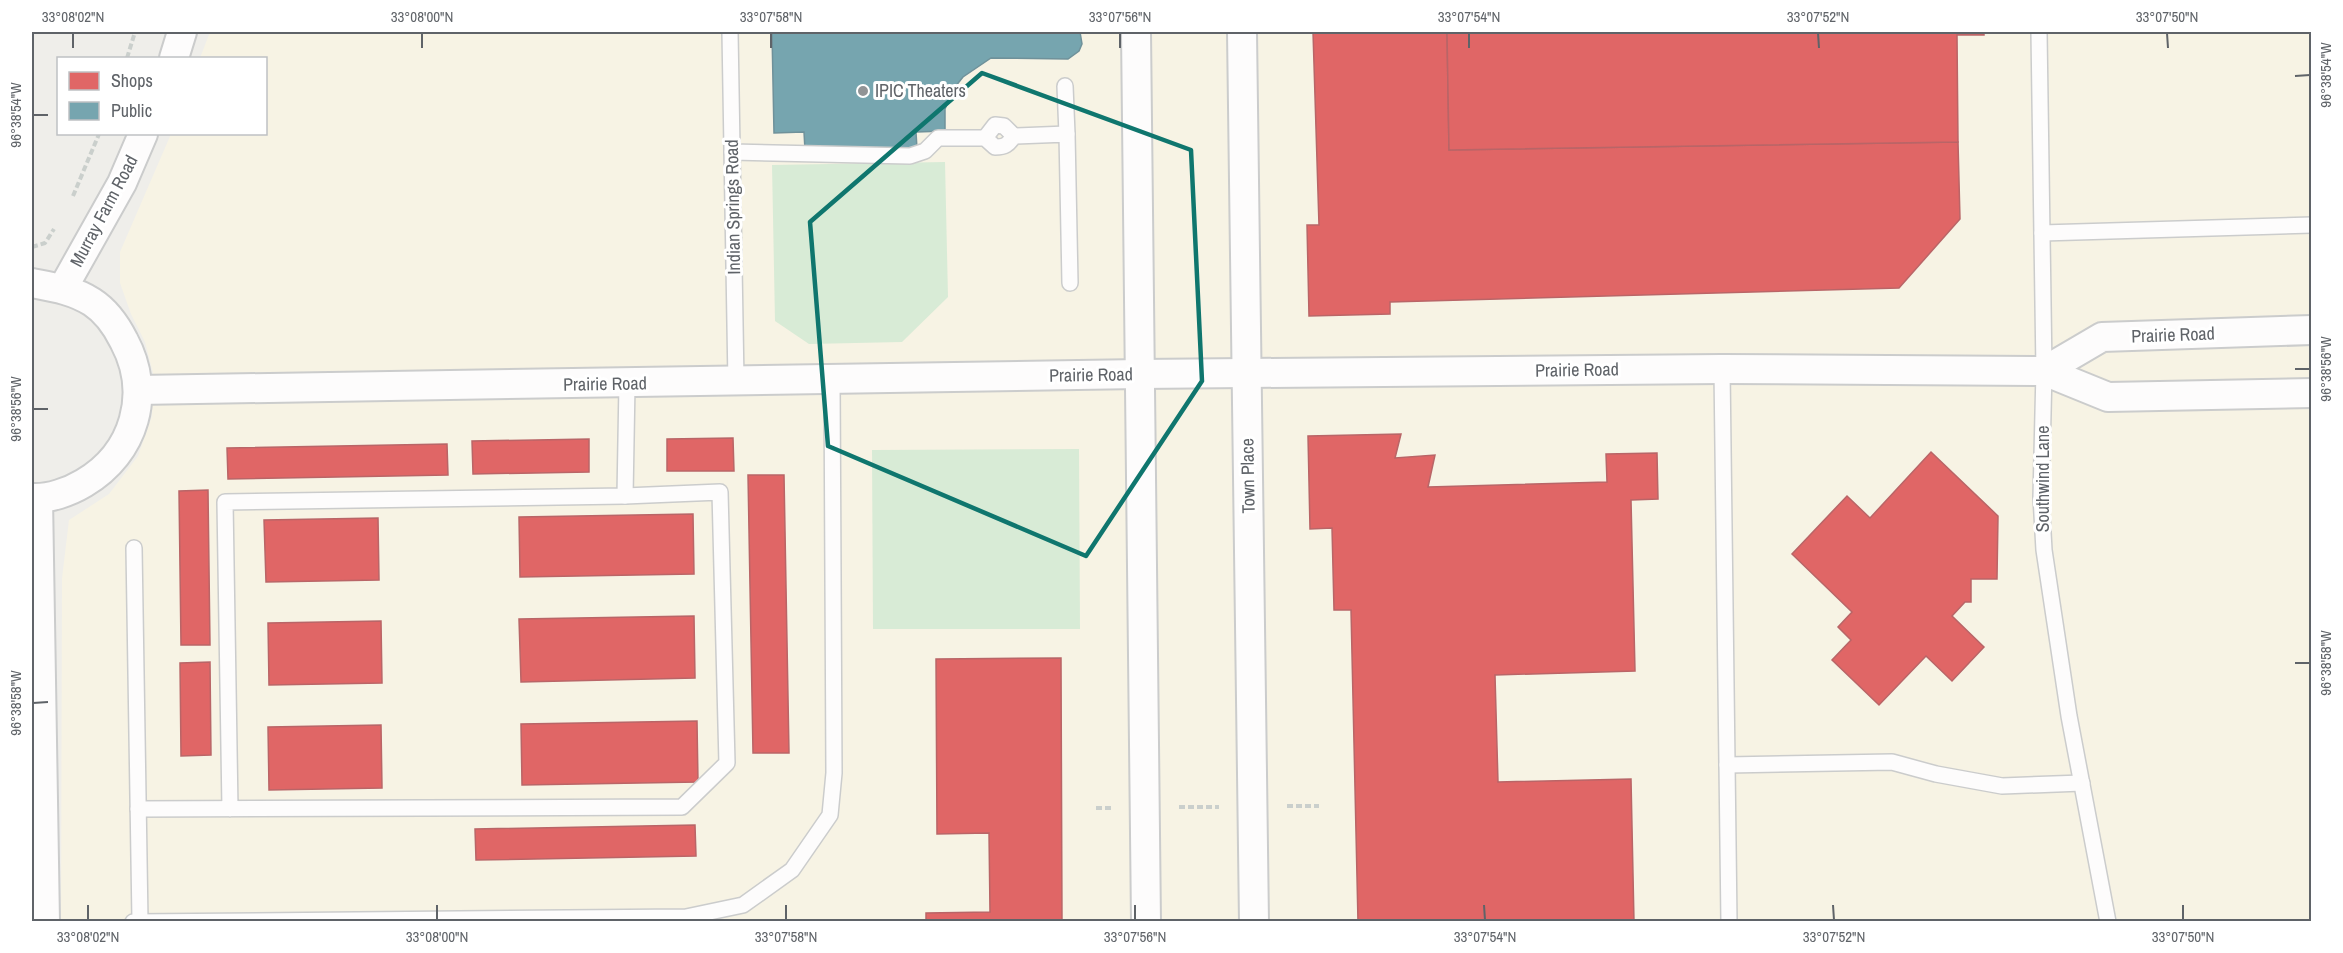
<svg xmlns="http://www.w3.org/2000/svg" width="2343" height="953" font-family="'Archivo Narrow',sans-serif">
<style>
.commercial{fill:#f7f3e4}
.green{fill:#d8ebd6}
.shops{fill:#e06666;stroke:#b96567;stroke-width:1.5}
.public{fill:#76a5af;stroke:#6f919a;stroke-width:1.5}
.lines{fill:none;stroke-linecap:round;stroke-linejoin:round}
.lane-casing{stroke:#cbcccc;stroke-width:18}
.street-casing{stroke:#cbcccc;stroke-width:32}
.path{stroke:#cacfcc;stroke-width:4;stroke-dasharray:6 3;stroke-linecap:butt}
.lane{stroke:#fdfcfc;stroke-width:15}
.street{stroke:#fdfcfc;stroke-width:28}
.marked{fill:none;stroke:#0f766e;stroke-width:4.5;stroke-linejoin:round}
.ticks{fill:none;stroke:#5f6368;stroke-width:2}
.poi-dot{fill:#919496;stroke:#fff;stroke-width:2}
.labels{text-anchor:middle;stroke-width:6;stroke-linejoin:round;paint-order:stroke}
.poi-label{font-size:18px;fill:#5f6368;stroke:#fff;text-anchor:start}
.street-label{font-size:18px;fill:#5f6368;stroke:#fff}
.neatline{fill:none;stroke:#5f6368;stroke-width:2}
.ticks-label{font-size:15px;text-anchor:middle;fill:#5f6368}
</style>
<rect width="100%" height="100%" fill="#efeeea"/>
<!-- commercial -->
<polygon class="commercial" points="210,32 2311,32 2311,921 61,922 62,578 69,520 109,494 138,456 152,416 153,373 145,342 131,314 120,283 120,252 171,134 266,134 266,58 200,58"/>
<!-- green -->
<g class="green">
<polygon points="945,162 948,297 902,342 809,344 775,321 772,165"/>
<polygon points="1079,449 1080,629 873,629 872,450"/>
</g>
<!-- shops -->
<g class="shops">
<polygon points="1313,32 1447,32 1449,150 1958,142 1960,219 1899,288 1390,302 1390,314 1309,316 1307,225 1319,225"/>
<polygon points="1447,32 1984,32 1984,35 1957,35 1958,142 1449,150"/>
<polygon points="1401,434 1395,458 1435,455 1428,487 1607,482 1606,454 1657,453 1658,499 1631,500 1635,671 1495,675 1498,782 1631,779 1634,922 1358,922 1351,610 1334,610 1332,528 1310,529 1308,436"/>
<polygon points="733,438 734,471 667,471 667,439"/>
<polygon points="589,439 589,472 473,474 472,441"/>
<polygon points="447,444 448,475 228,479 227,448"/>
<polygon points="1931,452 1998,516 1997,579 1971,579 1971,602 1965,602 1952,616 1984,647 1952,681 1926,656 1879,705 1832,660 1851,640 1838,627 1852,612 1792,554 1847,496 1870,518"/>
<polygon points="748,475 784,475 789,753 753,753"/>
<polygon points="208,490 210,645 181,645 179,491"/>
<polygon points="693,514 694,574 520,577 519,517"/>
<polygon points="378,518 379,580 266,582 264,520"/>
<polygon points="694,616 695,678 521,682 519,619"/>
<polygon points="381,621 382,683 269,685 268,623"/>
<polygon points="1061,658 1062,922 926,922 926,913 990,912 989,833 937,834 936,659"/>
<polygon points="210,662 211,755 181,756 180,663"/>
<polygon points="697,721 698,782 522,785 521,724"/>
<polygon points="381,725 382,788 269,790 268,727"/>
<polygon points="695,825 696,856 476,860 475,829"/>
</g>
<!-- public -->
<polygon class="public" points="772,32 1080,32 1082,44 1079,51 1068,59 991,58 963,77 955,87 945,109 945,131 916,132 917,149 805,150 804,132 774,133"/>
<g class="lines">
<!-- lane casing -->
<g class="lane-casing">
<g id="lane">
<polyline points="730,32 736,382"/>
<polyline points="2039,32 2044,371 2041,497 2044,550 2069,716 2108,922"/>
<polyline points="1065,86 1067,134"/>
<polyline points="985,138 995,125 1004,126 1014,136"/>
<path d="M732 152 910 156 925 151 938 138H985L995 147C1005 147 1008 145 1014 136L1067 134 1070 283"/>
<polyline points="2042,233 2312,225"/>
<polyline points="1722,369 1729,922"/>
<polyline points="625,496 627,384"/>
<polyline points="134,548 140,921"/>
<polyline points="1727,765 1892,762 1936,774 2002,786 2082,783"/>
<polyline points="138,809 682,807 727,763 720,492 625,496 225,502 230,809"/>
<polyline points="133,922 686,917 743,905 792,870 830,815 834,773 832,381"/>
</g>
</g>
<!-- street casing -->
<g class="street-casing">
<g id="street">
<polyline points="1136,32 1146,922"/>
<polyline points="1242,32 1254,922"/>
<polyline points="174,58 182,32"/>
<path d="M32 283C53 287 73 290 92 302 106 311 117 327 124 341 152 393 135 453 84 483 69 492 49 499 32 498"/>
<polyline points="63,288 122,183 143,134"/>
<polyline points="2044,371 2102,337 2312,330"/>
<polyline points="138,390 1140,374 1722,369 2044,371 2108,397 2312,393"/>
<polyline points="38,498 45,922"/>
</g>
</g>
<!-- path -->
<g class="path">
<polyline points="127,58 135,32"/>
<polyline points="73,196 99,134"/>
<polyline points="32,247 45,243 54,229"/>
<polyline points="1287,806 1319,806"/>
<polyline points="1179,807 1219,807"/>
<polyline points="1096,808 1111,808"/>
</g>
<!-- lane -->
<use href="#lane" class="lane"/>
<!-- street -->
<use href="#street" class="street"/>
</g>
<!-- marked area -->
<path class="marked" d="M982 73 1191 150 1202 381 1086 556 828 446 810 222Z"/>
<!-- ticks -->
<path class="ticks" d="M73 33V48M422 33V48M771 33V48M1120 33V48M1469 33V48M1818 33 1819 48M2167 33 2168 48M2295 76 2310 75M33 115H48M2295 369H2310M33 409H48M2295 663H2310M33 703 48 702M88 905V920M437 905V920M786 905V920M1135 905V920M1484 905 1485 920M1833 905 1834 920M2183 905V920"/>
<!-- markers -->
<circle class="poi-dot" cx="863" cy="91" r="6"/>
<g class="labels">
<!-- poi labels -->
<g class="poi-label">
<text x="875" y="97">IPIC Theaters</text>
</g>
<!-- street labels -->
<g class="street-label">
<text transform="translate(733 207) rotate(-91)" y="6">Indian Springs Road</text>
<text transform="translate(104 211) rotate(-62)" y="6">Murray Farm Road</text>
<text transform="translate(2173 335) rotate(-2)" y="6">Prairie Road</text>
<text transform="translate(1577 370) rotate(-1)" y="6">Prairie Road</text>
<text transform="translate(1091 375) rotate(-1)" y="6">Prairie Road</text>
<text transform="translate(605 384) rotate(-1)" y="6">Prairie Road</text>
<text transform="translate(1248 476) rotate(-91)" y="6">Town Place</text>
<text transform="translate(2043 479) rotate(-90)" y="6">Southwind Lane</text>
</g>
</g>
<!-- border -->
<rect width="2343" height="953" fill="none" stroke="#ffffff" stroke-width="66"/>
<!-- legend -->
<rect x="57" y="57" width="210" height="78" fill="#ffffff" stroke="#bfc1c3" stroke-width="1.5"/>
<rect x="69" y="72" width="30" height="18" fill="#e06666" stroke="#bfc1c3" stroke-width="1.5"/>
<text x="111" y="87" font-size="18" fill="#5f6368">Shops</text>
<rect x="69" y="102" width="30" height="18" fill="#76a5af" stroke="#bfc1c3" stroke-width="1.5"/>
<text x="111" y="117" font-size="18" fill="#5f6368">Public</text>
<rect x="33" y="33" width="2277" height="887" class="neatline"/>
<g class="ticks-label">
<text x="73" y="22">33°08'02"N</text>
<text x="422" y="22">33°08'00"N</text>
<text x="771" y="22">33°07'58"N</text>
<text x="1120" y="22">33°07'56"N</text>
<text x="1469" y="22">33°07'54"N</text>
<text x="1818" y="22">33°07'52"N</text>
<text x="2167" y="22">33°07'50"N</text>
<text transform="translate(2326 75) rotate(-90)" y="5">96°38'54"W</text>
<text transform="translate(16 115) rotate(-90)" y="5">96°38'54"W</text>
<text transform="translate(2326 369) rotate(-90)" y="5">96°38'56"W</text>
<text transform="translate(16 409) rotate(-90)" y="5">96°38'56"W</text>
<text transform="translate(2326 663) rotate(-90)" y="5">96°38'58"W</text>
<text transform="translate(16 703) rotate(-90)" y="5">96°38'58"W</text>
<text x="88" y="942">33°08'02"N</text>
<text x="437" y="942">33°08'00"N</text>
<text x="786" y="942">33°07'58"N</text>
<text x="1135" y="942">33°07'56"N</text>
<text x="1485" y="942">33°07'54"N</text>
<text x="1834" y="942">33°07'52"N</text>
<text x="2183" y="942">33°07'50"N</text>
</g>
</svg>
